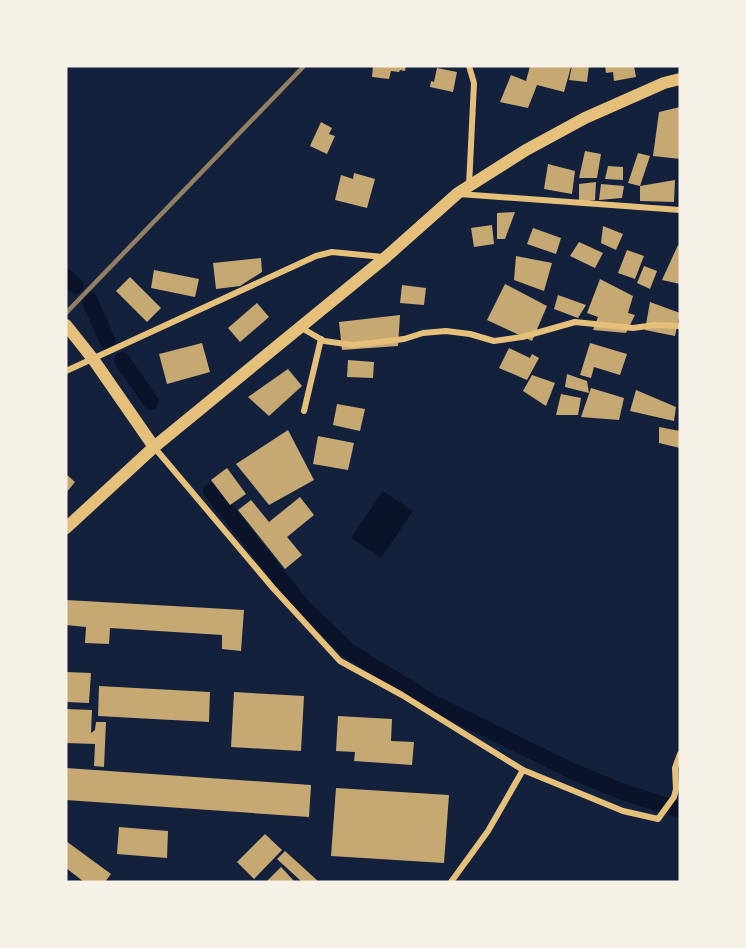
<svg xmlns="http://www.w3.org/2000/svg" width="746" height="948" font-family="'Fira Sans',sans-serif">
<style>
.water{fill:#0b132b}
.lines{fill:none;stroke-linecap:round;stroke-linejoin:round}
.canal{stroke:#0b132b;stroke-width:16}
.building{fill:#c6a872}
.minor{stroke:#e5c07b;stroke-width:6}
.secondary{stroke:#e5c07b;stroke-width:12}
.rail{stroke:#918062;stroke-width:4.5}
</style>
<rect width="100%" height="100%" fill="#14213d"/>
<!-- water -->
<polygon class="water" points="383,491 413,511 381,558 351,538"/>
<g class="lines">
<!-- canal -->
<g class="canal">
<polyline points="66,277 76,286"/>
<polyline points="89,299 108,342"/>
<polyline points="122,360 151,402"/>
<polyline points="211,491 302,606 349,651 433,703 572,771 623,792 680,810"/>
</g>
</g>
<!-- building -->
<g class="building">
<polygon points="373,66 406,66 405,71 400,70 399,72 391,71 389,79 372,77"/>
<polygon points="530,66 571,67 564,92 537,85 528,108 500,102 511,75 526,81"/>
<polygon points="572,66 589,66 587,82 569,80"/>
<polygon points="605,66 634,66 636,77 614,81 613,72 606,73"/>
<polygon points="437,68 457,72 453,92 430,87 431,81 434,82"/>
<polygon points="680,107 680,159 653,156 659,112"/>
<polygon points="321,122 332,128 329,134 335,136 327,154 310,146"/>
<polygon points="585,151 601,154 597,178 579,178"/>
<polygon points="638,153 650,156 640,186 628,183"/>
<polygon points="548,164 575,171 572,194 544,189"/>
<polygon points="608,166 623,167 623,180 605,179"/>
<polygon points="354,173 375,179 367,208 335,200 341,175 353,179"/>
<polygon points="675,180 674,202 640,201 640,186"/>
<polygon points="596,182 595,200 579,202 579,184"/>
<polygon points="601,184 624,186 622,198 599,200"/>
<polygon points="515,212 505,239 497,239 497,213"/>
<polygon points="492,225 494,244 474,247 471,228"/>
<polygon points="603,226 623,234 616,250 601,243"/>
<polygon points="533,228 561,238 556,254 527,244"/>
<polygon points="579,242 603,253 595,268 570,256"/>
<polygon points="678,245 680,246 680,284 662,280"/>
<polygon points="627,250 644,256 635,279 618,273"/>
<polygon points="516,256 552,263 544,291 514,280"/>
<polygon points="261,258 262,272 240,286 216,289 213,263"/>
<polygon points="644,266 657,271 650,289 637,283"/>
<polygon points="154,270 199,279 195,297 151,288"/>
<polygon points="130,277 161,308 147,322 116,291"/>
<polygon points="600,279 633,296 628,313 635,315 626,333 593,330 598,317 587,313"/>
<polygon points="505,284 547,306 532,341 487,320"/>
<polygon points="402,285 426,288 424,305 400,303"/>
<polygon points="558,295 586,305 578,318 554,309"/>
<polygon points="650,302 680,313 675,336 645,330"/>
<polygon points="257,303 269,317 240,342 228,328"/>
<polygon points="400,315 398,346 342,350 339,322"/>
<polygon points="202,343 210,372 167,384 159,354"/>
<polygon points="590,343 627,354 620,375 594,367 591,378 580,375"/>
<polygon points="509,348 530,358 532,354 539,358 527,380 499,368"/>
<polygon points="348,360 374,362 373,378 347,377"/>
<polygon points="288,369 302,386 269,416 248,397"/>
<polygon points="567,374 587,381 589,393 565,387"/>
<polygon points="532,375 555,383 546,406 523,391"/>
<polygon points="591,388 624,398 619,420 581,417"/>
<polygon points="636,390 676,407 674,421 630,411"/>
<polygon points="561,394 581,398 578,415 556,415"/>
<polygon points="337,404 365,409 360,431 333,425"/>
<polygon points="659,427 680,431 680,448 659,443"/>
<polygon points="288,430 314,480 269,505 236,464"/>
<polygon points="318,436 354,443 348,470 313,464"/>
<polygon points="227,468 246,494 230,505 211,480"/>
<polygon points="66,474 75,482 66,493"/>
<polygon points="300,497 314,515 287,537 302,555 285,569 238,510 251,500 269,522"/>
<polygon points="66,600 244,610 241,651 222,649 222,635 110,628 109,644 85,643 86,627 66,625"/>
<polygon points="66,672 91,673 89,703 66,702"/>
<polygon points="99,686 210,692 209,722 98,716"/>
<polygon points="234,692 304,696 301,751 231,747"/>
<polygon points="66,709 92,710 91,733 95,730 96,722 106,722 104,767 94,766 95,744 66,743"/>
<polygon points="338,716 392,719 391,741 414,742 412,765 354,761 355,752 336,751"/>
<polygon points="66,768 311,785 309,817 66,800"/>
<polygon points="336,788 449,795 444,863 331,856"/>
<polygon points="119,827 168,831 167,858 117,854"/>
<polygon points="265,834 282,850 254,879 237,862"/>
<polygon points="66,841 111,874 105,882 84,882 66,868"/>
<polygon points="285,851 319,882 302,882 277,859"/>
<polygon points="281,867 295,882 266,882"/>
</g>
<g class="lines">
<!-- minor -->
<g class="minor">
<polyline points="469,186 474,83 469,66"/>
<polyline points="459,194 680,210"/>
<polyline points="300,327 324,341 353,345 404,339 423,333 446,331 470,334 494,341 522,337 575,322 633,328 655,325 680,326"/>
<polyline points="66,371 316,256 332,252 383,257"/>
<polyline points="304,411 321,339"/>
<polyline points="154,447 273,588 340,661 402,695 523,770 623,811 658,819 674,797 676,789 675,768 680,754"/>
<polyline points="451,882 488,831 523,770"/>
</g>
<!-- secondary -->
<g class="secondary">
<polyline points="66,325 93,359 154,447"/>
<polyline points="66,528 154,447 386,257 458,193 526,150 585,118 664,83 680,79"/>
</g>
<!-- rail -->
<polyline class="rail" points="66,313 304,66"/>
</g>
<!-- border -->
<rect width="746" height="948" fill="none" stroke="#f6f1e7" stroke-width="135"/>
</svg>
